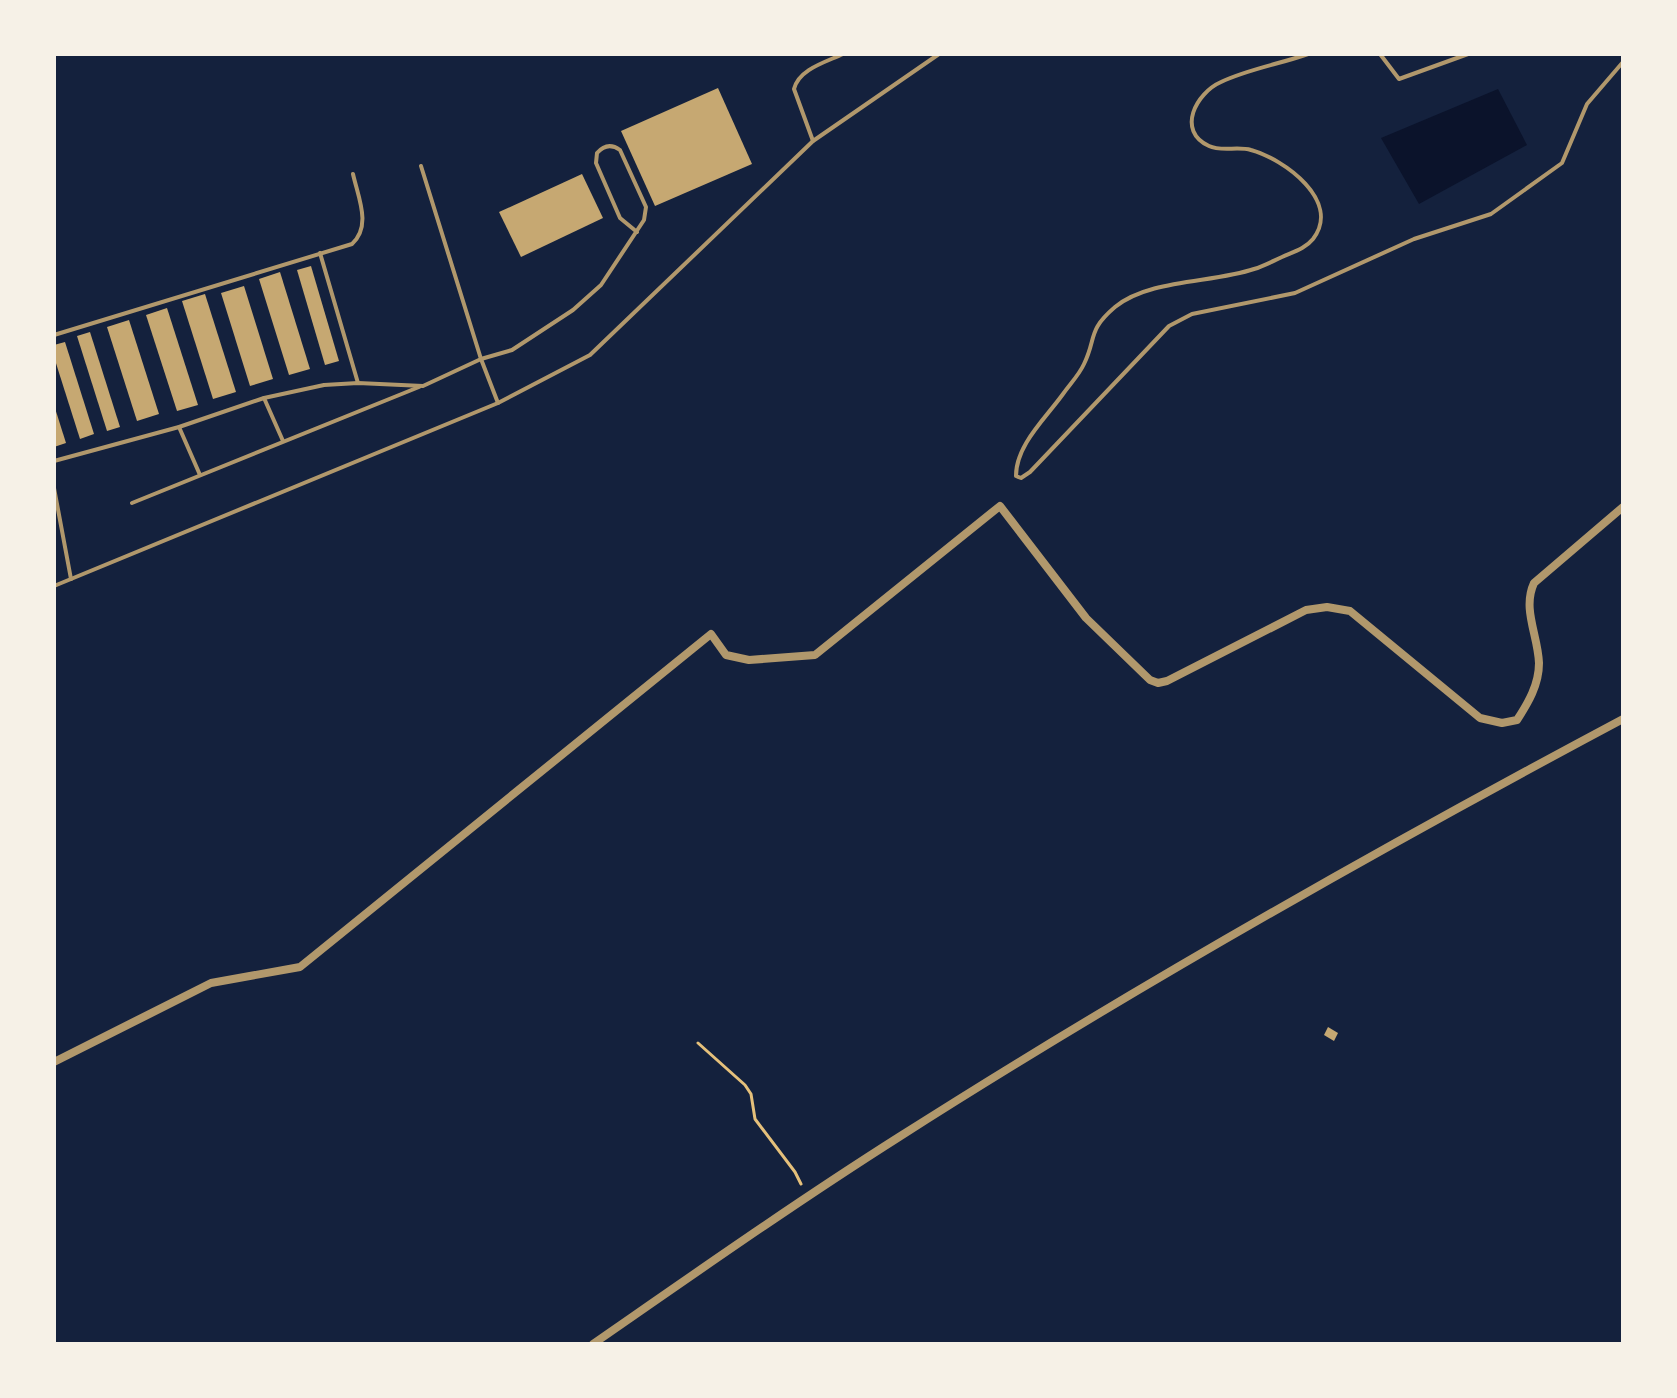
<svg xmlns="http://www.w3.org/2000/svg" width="1677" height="1398" font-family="'Alegreya Sans',sans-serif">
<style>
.water{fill:#0b132b}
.building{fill:#c6a872}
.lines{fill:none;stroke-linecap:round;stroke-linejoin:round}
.path{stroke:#e5c07b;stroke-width:3}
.service{stroke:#b1986c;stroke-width:4}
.minor{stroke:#b1986c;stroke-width:8}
</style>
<rect width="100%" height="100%" fill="#14213d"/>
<!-- water -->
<polygon class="water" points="1498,89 1527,145 1419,204 1381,138"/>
<!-- building -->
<g class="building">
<polygon points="718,88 752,164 655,206 621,131"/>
<polygon points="582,174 603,218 521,257 499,212"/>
<polygon points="311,266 339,361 325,365 297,270"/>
<polygon points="280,272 310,369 289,375 259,279"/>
<polygon points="244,286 273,379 250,386 221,293"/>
<polygon points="205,294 236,392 213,399 182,301"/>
<polygon points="167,308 198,405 177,411 146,315"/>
<polygon points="129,320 159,414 137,421 107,327"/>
<polygon points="90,332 120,427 107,431 77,336"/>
<polygon points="65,342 94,434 80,439 54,357 54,345"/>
<polygon points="54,405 66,443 54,447"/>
<polygon points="1328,1027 1338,1033 1334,1041 1324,1035"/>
</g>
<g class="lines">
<!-- path -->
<polyline class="path" points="698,1043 745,1085 751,1094 755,1119 795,1172 801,1184"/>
<!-- service -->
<g class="service">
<path d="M1308 54C1280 64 1248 69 1221 82 1196 93 1176 131 1209 146 1221 152 1238 146 1251 150 1284 159 1342 201 1313 239 1305 249 1293 252 1282 257 1273 261 1264 266 1254 269 1213 283 1149 279 1115 307 1087 331 1097 337 1084 364 1079 375 1070 384 1063 394 1045 419 1016 445 1016 476L1021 478 1030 472 1169 326 1192 314 1295 293 1414 239 1491 214 1562 163 1587 104 1623 62"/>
<polyline points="1380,54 1399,79 1468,54"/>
<path d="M813 141 794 89C799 69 826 62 843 54"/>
<polyline points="421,166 481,359 498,403"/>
<polyline points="320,253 358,383"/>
<path d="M54 335 352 244C372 226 358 197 353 174"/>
<polyline points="264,398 283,441"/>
<polyline points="179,427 200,475"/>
<path d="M54 461 179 427 264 398 324 385 358 383 423 386 481 359 512 350 573 310 601 285 644 220 646 207 620 150C612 144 604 145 597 153L596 163 620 218 637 232"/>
<polyline points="54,488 71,579"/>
<polyline points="132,503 419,387"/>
<polyline points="54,586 498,403 590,355 813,141 939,54"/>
</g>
<!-- minor -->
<g class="minor">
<path d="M54 1062 211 983 300 967 711 634 726 655 749 660 815 655 1000 506 1086 618 1150 680 1158 683 1167 681 1306 610 1327 607 1350 611 1480 718 1502 723 1517 720C1528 703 1539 685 1539 663 1538 635 1522 609 1534 583L1623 507"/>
<path d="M593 1344C694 1274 795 1203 899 1137 1134 987 1377 850 1623 719"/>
</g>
</g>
<!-- border -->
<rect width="1677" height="1398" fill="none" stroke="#f6f1e7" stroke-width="112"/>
</svg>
